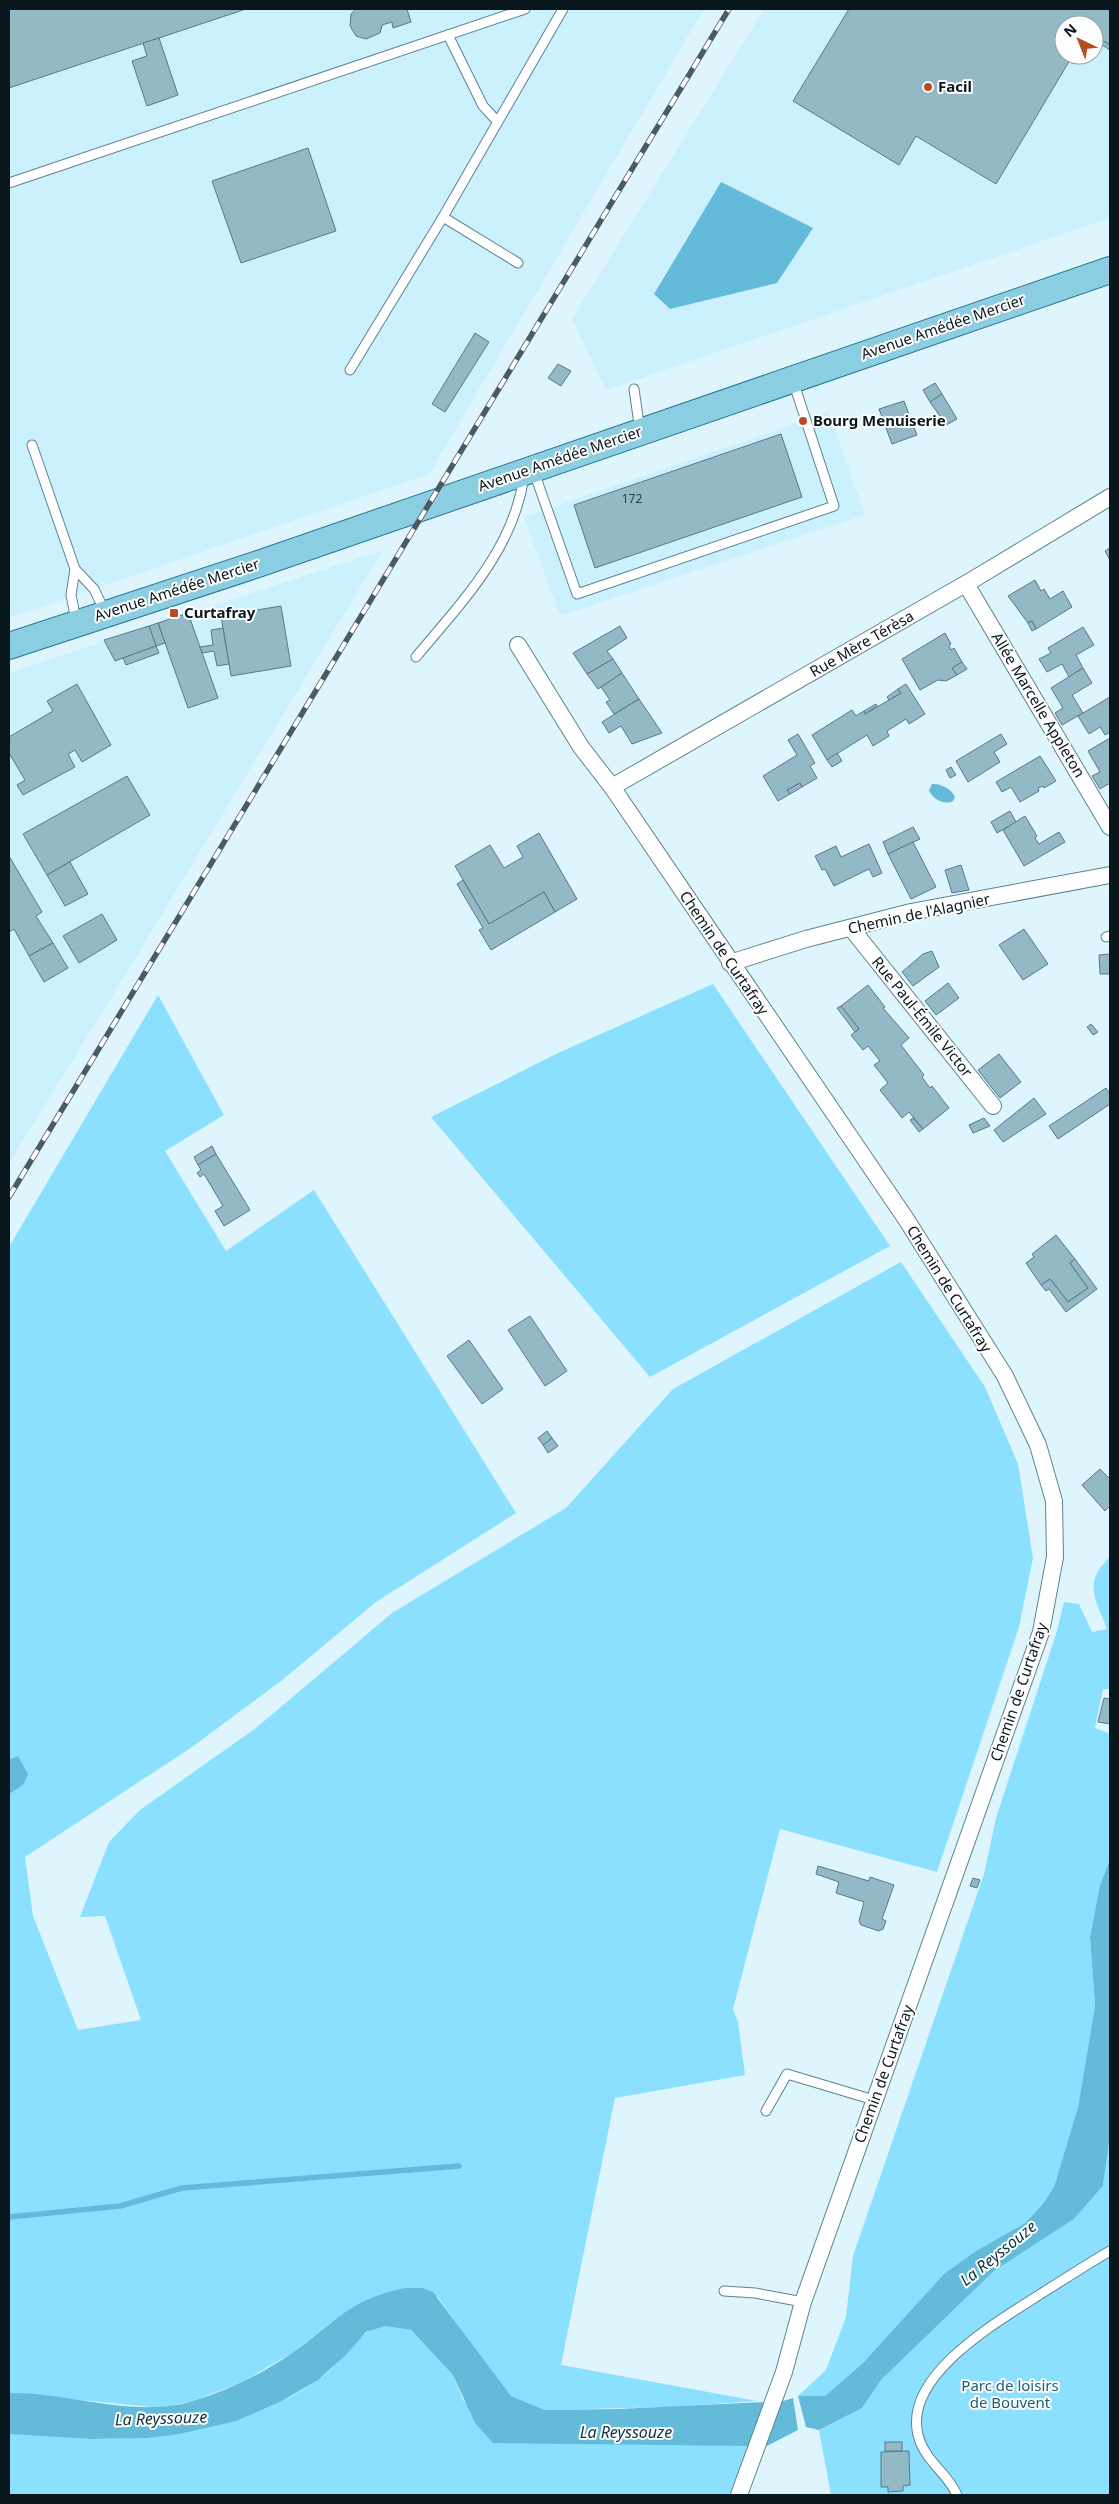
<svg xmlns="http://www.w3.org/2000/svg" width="1119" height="2504" font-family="'Noto Sans',sans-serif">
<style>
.built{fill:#cbf1ff;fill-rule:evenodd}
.green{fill:#8ae0fe}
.water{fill:#64bbd9}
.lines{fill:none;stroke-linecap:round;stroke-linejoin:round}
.stream{stroke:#64bbd9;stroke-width:5.5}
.building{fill:#93b9c6;stroke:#567a87}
.lane-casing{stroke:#5e828f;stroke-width:11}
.street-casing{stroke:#5e828f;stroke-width:18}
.primary-casing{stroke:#2a778f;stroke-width:28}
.lane{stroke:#fff;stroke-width:9}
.street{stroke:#fff;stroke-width:16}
.primary{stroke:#8bcde1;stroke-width:26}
.rail-casing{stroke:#4a5b61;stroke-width:5.5}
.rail{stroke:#fdfdfd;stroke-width:4;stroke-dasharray:11;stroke-linecap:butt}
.poi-dot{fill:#b54f21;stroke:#fdfdfd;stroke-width:2}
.labels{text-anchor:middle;stroke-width:4;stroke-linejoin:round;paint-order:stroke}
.number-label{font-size:12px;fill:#2b4046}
.poi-label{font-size:15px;font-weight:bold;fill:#08171c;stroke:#fdfdfd;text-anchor:start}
.street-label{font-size:15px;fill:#08171c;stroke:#fdfdfd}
.park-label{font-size:15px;fill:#1b6075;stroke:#fdfdfd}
.water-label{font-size:16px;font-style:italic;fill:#0a3441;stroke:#fdfdfd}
</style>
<rect width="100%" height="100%" fill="#def5fd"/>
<!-- built -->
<g class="built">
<polygon points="9,9 704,9 429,474 9,618"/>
<path d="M764 9H1110V218L606 390 572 319ZM1064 25H1094V55H1064Z"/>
<polygon points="829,412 865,515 560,616 524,517"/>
<polygon points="383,550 105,1008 9,1163 9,673"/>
</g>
<!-- green -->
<g class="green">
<polygon points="713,984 890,1246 650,1377 431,1117 558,1053"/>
<polygon points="158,995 224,1115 165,1151 226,1251 314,1190 516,1513 376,1602 281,1681 192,1747 25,1857 33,1916 78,2030 141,2020 105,1916 80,1917 109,1842 140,1810 256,1728 392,1613 566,1508 673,1389 901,1262 985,1387 1018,1464 1033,1558 1019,1627 937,1872 780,1829 733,2009 738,2022 745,2075 615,2098 561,2365 757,2401 671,2407 545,2410 511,2396 494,2376 438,2297 342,2314 292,2353 242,2382 193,2401 161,2408 9,2393 9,1247"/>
<path d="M1110 1557V1689H1103L1095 1728 1110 1734V1859L1100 1885 1090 1937 1095 2006 1078 2107 1054 2187 1042 2205 1025 2223 976 2251 864 2362 825 2396H798L826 2370 846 2317 853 2256 984 1874 996 1818 1057 1631 1064 1602 1079 1604 1092 1632 1107 1629C1096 1599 1082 1583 1110 1557Z"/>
<polygon points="1110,2135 1110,2495 831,2495 819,2430 862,2408 882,2379 994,2271 1074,2219 1103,2186"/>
<path d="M385 2326 411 2330 453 2375 464 2402 752 2446 732 2495H9V2434C36 2433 64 2438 92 2439 158 2440 219 2429 280 2402 296 2395 314 2383 328 2372 346 2357 360 2328 385 2326Z"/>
</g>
<!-- water -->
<g class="water">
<polygon points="721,182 813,228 777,283 670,309 654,294"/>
<path d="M932 784C940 783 952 789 955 797L953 801C945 806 931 798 929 790Z"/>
<polygon points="18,1756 28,1774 24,1784 9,1794 9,1760"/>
<polygon points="1110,1859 1110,2135 1103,2186 1074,2219 994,2271 882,2379 862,2408 819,2430 806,2427 798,2396 825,2396 864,2362 944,2274 976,2251 1025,2223 1042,2205 1054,2187 1078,2107 1095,2006 1090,1937 1100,1885"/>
<path d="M406 2288H422L433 2292 511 2396 545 2410 619 2409 765 2402 752 2446 493 2443 475 2423 453 2375 411 2330 385 2326 366 2332 346 2355 318 2380 282 2401 236 2421 179 2434 147 2438 92 2439 9 2434V2393C69 2392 135 2419 193 2401 228 2390 262 2374 292 2353 335 2323 350 2298 406 2288Z"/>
<polygon points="793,2398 798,2430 763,2448 776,2403"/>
</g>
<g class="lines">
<!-- stream -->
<polyline class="stream" points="9,2217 120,2206 182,2188 459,2166"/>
</g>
<!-- building -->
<g class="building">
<polygon points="9,9 246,9 9,88"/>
<polygon points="356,9 407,9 411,22 393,28 392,22 382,25 380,33 366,39 356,36 350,26 351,14"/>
<polygon points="849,9 1110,9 1110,45 1094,35 1094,25 1064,25 1064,55 1073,55 996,184 916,136 899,165 793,101"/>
<polygon points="1094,35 1110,45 1110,50 1094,40"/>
<polygon points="159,38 178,95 147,106 132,61 147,56 143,43"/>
<polygon points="308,148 336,231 241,263 212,181"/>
<polygon points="475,333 489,342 445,412 432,404"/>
<polygon points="558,364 571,371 561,386 548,378"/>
<polygon points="935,383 942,394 930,402 923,390"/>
<polygon points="942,394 957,419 946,425 930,402"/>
<polygon points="904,401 917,435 892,444 879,409"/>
<polygon points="781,434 802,497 595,568 574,505"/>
<polygon points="1110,548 1110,560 1105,551"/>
<polygon points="1035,580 1041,591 1044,589 1050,599 1063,591 1072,607 1036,629 1032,621 1028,623 1008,596"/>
<polygon points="281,606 291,666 231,676 221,616"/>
<polygon points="188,613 218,698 188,708 158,623"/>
<polygon points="1032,621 1036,629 1032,631 1028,623"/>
<polygon points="158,623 165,643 156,646 149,626"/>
<polygon points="149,626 156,646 115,661 104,640"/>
<polygon points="620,626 627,638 607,651 613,659 587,674 573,653"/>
<polygon points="1083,627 1094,645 1076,655 1083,668 1069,677 1062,664 1047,672 1039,659 1051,653 1048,648"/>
<polygon points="223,628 229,664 217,666 214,651 202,653 200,647 213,645 211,630"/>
<polygon points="945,633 951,644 949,645 951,650 954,648 962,662 952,668 957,675 946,681 938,680 920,690 902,659"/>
<polygon points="156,646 159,653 126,665 123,658"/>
<polygon points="613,659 622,673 598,689 587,674"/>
<polygon points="962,662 967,669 957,675 952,668"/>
<polygon points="1083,668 1092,683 1072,695 1083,713 1062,725 1055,713 1063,708 1051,688"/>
<polygon points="622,673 639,699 614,714 606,702 610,700 601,687"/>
<polygon points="77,684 111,745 82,762 75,750 68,754 75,767 23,795 17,785 25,780 9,753 9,737 53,711 47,701"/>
<polygon points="906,684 925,714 909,724 906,719 887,731 889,736 873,746 867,735 827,760 812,735 852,710 856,716 864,711 865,714 901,693 898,689"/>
<polygon points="898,689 901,693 889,700 887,697"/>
<polygon points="1110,697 1110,732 1105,735 1100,727 1089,734 1078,716"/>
<polygon points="639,699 662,733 632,744 621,726 609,733 602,722"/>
<polygon points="876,704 877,706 865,714 864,711"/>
<polygon points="798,734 815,763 810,766 817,778 802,787 800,783 787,790 790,794 778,801 763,776 797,755 788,740"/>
<polygon points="1001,734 1007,744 994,752 1000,762 968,782 956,761"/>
<polygon points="1110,738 1110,783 1100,789 1092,776 1100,772 1088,751"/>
<polygon points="837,753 842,761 832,767 827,760"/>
<polygon points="1040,756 1056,781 1044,788 1043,786 1038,788 1039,791 1020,802 1011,787 1002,792 996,782"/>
<polygon points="951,767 956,775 950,778 946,770"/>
<polygon points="127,776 150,815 47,875 23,834"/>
<polygon points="800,783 802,787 790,794 787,790"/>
<polygon points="1010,811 1016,822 997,833 991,822"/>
<polygon points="1025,816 1037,836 1035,838 1039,844 1059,832 1065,842 1024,866 1003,830"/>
<polygon points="913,827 920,839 888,854 883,842"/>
<polygon points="539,833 577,899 555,912 544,892 489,924 455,866 490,845 504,868 523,857 517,846"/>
<polygon points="913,842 936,887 911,899 888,854"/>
<polygon points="869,844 882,873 873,877 869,869 834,886 825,869 822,870 815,856 836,846 841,857"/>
<polygon points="9,856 42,912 36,916 53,943 29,956 14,929 9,932"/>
<polygon points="70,862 88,894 65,906 47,875"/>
<polygon points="961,865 969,890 952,893 945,870"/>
<polygon points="463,880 489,924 544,892 555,912 491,950 479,930 483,928 457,884"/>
<polygon points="102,914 117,940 79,963 63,936"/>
<polygon points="1024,929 1048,964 1023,980 999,945"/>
<polygon points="53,943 68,968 44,982 29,956"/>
<polygon points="932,951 939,967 913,986 902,972 923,954"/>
<polygon points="1110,954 1110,974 1100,974 1099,955"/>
<polygon points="948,983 959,998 936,1015 925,1001"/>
<polygon points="868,985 885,1007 883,1008 909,1038 901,1045 924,1075 922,1077 930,1088 932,1086 949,1108 923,1129 909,1112 902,1118 880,1090 888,1083 874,1065 880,1061 868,1046 863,1050 851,1035 859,1029 841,1006"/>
<polygon points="841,1006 859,1029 855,1032 837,1008"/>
<polygon points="1091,1024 1098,1032 1093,1035 1087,1027"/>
<polygon points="999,1054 1021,1082 1000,1098 978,1070"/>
<polygon points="1106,1088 1110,1094 1110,1104 1058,1139 1049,1126"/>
<polygon points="1034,1098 1046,1114 1003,1142 994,1130"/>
<polygon points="913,1118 923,1129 919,1132 910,1120"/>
<polygon points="984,1118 990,1126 973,1133 969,1125"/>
<polygon points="212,1146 216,1154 198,1165 194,1157"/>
<polygon points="216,1154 250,1210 224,1226 215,1211 223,1206 204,1174 200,1177 197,1173 201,1170 198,1165"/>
<polygon points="1056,1235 1075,1259 1070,1263 1088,1288 1068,1302 1050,1279 1041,1285 1026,1263 1034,1257 1032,1254"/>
<polygon points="1075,1259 1097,1289 1066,1312 1049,1289 1046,1291 1041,1285 1050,1279 1068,1302 1088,1288 1070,1263"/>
<polygon points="530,1316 567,1371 545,1386 508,1330"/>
<polygon points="469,1340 503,1389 482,1404 447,1356"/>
<polygon points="547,1431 552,1438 543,1445 538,1438"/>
<polygon points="552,1438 558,1446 548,1453 543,1445"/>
<polygon points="1100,1469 1110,1479 1110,1506 1105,1511 1082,1485"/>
<polygon points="1104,1698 1110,1699 1110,1724 1098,1722"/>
<polygon points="818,1866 869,1881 870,1877 894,1885 882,1919 886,1921 883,1929 879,1931 861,1925 859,1921 864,1902 836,1893 839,1882 816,1874"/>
<polygon points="973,1878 980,1880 977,1888 970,1886"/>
<rect x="885" y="2442" width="17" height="9"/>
<polygon points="909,2451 910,2485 903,2486 903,2491 888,2492 888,2487 881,2487 881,2452"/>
</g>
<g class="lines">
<!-- lane casing -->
<g class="lane-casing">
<g id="lane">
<polyline points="448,35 483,106 497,121"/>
<polyline points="9,183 525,9"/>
<polyline points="443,217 518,263"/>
<polyline points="350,370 443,217 563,9"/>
<polyline points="634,389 640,431"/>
<polyline points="32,445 75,569 94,589 105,612"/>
<polyline points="534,472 577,594 834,506 793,381"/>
<polyline points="75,569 71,595 76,620"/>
<path d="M416 657C461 603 515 548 524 475"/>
<polyline points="1106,937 1110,936"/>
<polyline points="766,2111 787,2074 874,2100"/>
<polyline points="724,2291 755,2293 803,2302"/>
<path d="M957 2495C948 2473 925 2462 918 2435 903 2374 1001 2320 1042 2293 1065 2279 1087 2264 1110 2251"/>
</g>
</g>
<!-- street casing -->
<g class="street-casing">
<g id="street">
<polyline points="966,584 1110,827"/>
<polyline points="518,645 581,747 612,787 906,1219 1005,1376 1038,1445 1054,1501 1055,1557 1041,1632 803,2302 784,2372 739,2495"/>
<polyline points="612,787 974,579 1110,497"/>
<polyline points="851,928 993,1106"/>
<polyline points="730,963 806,939 911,912 1110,875"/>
</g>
</g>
<!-- primary casing -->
<g class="primary-casing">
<polyline id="primary" points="9,646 261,563 1110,270"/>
</g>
<!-- lane -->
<use href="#lane" class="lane"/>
<!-- street -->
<use href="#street" class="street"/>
<!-- primary -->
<use href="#primary" class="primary"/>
<!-- rail casing -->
<g class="rail-casing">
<polyline id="rail" points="9,1197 729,9"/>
</g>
<!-- rail -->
<use href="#rail" class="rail"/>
</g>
<!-- markers -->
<g class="poi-dot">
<circle cx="928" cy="87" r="5"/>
<circle cx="803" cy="421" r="5"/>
<rect x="169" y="608" width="10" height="10" rx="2.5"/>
</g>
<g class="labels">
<!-- number labels -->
<g class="number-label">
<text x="632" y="503">172</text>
</g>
<!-- poi labels -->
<g class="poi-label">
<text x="938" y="92">Facil</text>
<text x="813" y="426">Bourg Menuiserie</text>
<text x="184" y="618">Curtafray</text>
</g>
<!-- street labels -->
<g class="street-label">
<text transform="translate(943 327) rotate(-19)" y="5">Avenue Amédée Mercier</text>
<text transform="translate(560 459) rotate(-19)" y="5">Avenue Amédée Mercier</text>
<text transform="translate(177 590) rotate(-18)" y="5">Avenue Amédée Mercier</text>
<text transform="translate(862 644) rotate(-30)" y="5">Rue Mère Térèsa</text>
<text transform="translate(1038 705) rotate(59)" y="5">Allée Marcelle Appleton</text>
<text transform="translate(919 914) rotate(-12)" y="5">Chemin de l'Alagnier</text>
<text transform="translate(724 953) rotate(56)" y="5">Chemin de Curtafray</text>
<text transform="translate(922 1017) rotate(51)" y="5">Rue Paul-Émile Victor</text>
<text transform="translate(949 1289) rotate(58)" y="5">Chemin de Curtafray</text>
<text transform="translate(1019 1692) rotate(-71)" y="5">Chemin de Curtafray</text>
<text transform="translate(884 2074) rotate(-70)" y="5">Chemin de Curtafray</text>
</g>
<!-- park labels -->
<g class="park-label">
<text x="1010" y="2391">Parc de loisirs<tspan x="1010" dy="17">de Bouvent</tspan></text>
</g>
<!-- water labels -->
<g class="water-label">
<text transform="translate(998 2253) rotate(-39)" y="6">La Reyssouze</text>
<text transform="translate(161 2418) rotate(-2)" y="6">La Reyssouze</text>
<text x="626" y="2438">La Reyssouze</text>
</g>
</g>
<!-- border -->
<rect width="1119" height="2504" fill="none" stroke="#08171c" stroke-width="20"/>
<!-- north arrow -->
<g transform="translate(1079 40) rotate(317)"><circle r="24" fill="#fdfdfd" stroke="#9ba1a3"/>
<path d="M0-4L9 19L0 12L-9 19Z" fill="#b54f21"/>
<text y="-8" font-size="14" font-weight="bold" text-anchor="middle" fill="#08171c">N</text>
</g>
</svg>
